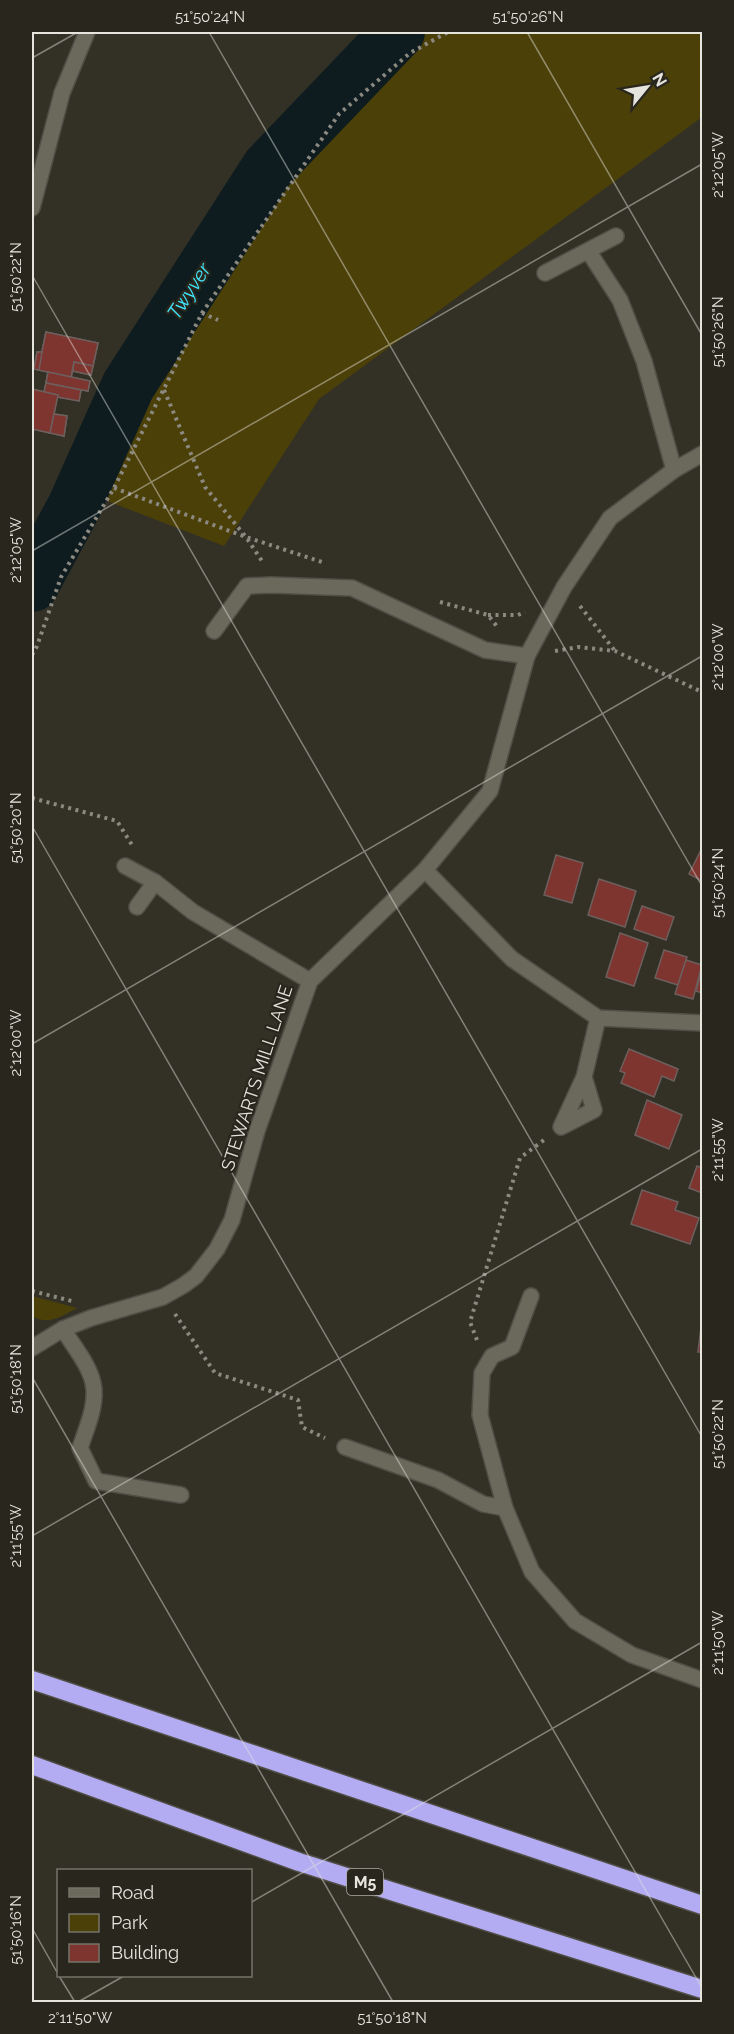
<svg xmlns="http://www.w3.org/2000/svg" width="734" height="2034" font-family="Raleway,sans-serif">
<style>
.green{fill:#4c4009}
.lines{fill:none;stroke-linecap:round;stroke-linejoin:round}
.river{stroke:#0e1c1f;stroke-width:54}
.building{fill:#7e342f;stroke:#6d5f5d;stroke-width:1.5}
.minor-casing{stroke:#504e45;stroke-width:18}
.highway-casing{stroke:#504e45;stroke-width:21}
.path{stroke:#8b8980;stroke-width:4;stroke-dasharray:3 4.5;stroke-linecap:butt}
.minor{stroke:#6b685c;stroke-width:15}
.highway{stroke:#b3acf2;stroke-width:18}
.ticks{fill:none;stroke:#e5e4dd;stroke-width:1.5;stroke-opacity:0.45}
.labels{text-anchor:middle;stroke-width:4.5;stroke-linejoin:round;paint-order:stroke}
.shield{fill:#29271d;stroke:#adaba3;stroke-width:1.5}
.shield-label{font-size:16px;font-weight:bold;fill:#e5e4dd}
.street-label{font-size:18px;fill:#e5e4dd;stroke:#29271d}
.water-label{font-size:20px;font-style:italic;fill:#40e6fd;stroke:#29271d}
.neatline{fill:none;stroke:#e5e4dd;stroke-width:2}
.ticks-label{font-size:15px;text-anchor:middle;fill:#e5e4dd}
</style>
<rect width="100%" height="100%" fill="#333126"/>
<!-- green -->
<g class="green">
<polygon points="379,32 702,32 702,117 319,399 224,546 84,492 126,376 265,156"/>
<path d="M32 1296 77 1308C62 1316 49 1326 32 1316Z"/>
</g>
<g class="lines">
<!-- river -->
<polyline class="river" points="32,585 74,507 128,386 268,168 398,32"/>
</g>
<!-- building -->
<g class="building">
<polygon points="46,332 98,343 91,375 73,371 71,377 90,381 88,391 46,383 48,372 34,369 37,352 42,352"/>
<polygon points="46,332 98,343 93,366 74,362 71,377 38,370"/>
<polygon points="37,352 42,352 39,370 34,369"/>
<polygon points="74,362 93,366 91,375 73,371"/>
<polygon points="48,372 90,381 88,391 46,383"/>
<polygon points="46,383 81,390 79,401 57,397 54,414 67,416 64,436 32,429 32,389 44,392"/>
<polygon points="46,383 81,390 79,401 57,397 58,395 44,392"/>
<polygon points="32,389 58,395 50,433 32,429"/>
<polygon points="54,414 67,416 64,436 50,433"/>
<polygon points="701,850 702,850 702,881 689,874"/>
<polygon points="556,855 583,863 572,903 544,895"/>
<polygon points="599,879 636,891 625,927 588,915"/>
<polygon points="642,906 674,917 666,940 634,929"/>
<polygon points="620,933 648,943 634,986 606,977"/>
<polygon points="664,950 687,957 678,985 655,978"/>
<polygon points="686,960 702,965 693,999 675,994"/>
<polygon points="702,970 702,993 696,991"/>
<polygon points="629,1049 678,1069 674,1081 662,1076 654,1097 621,1083 625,1073 620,1071"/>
<polygon points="647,1100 682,1115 669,1149 635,1135"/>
<polygon points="697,1166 702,1168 702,1193 689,1188"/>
<polygon points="642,1190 678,1202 675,1210 699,1218 690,1244 631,1224"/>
<polygon points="702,1319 702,1352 698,1352"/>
</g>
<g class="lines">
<!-- minor casing -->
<g class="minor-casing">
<g id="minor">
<polyline points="32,208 62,93 87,32"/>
<polyline points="589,252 620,300 644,361 674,470"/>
<polyline points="545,273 616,236"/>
<polyline points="214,631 247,586 271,585 352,588 485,650 527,656"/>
<polyline points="125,866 155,882 193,912 310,981"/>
<polyline points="425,870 512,959 598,1018 702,1023"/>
<polyline points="137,907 155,882"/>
<polyline points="584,1077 561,1127 594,1110 584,1077 598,1018"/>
<polyline points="531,1296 512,1347 492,1356 482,1373 480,1415 505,1508 532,1572 575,1621 632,1655 702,1680"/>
<path d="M63 1329C73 1346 89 1364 93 1383 98 1404 86 1429 80 1448L96 1481 181 1495"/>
<polyline points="32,1348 63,1329 91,1318 163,1297 184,1285 196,1276 217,1249 232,1220 257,1131 310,981 425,870 490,791 527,656 564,587 610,518 674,470 702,454"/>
<polyline points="345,1447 438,1480 483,1504 505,1508"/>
</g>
</g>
<!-- highway casing -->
<g class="highway-casing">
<g id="highway">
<polyline points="32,1680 702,1905"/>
<polyline points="32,1765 299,1862 702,1989"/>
</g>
</g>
<!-- path -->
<g class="path">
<polyline points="202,313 218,320"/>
<polyline points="164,390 205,487 246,537 264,564"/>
<polyline points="114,488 246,537 325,563"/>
<polyline points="440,602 488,615 499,629"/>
<polyline points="580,606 615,651"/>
<polyline points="488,615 518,615 525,612"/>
<polyline points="555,651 578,647 615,651 702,692"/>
<polyline points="32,655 37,646 61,577 114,488 202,313 339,114 410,53 448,32"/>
<polyline points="32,798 117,821 132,845"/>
<polyline points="32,1291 72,1301"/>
<polyline points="175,1314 215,1373 298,1400 302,1427 325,1438"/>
<polyline points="477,1340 470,1322 520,1158 544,1140"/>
</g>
<!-- minor -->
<use href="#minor" class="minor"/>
<!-- highway -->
<use href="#highway" class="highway"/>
</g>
<!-- ticks -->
<path class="ticks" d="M209 32 702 886M527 32 702 335M32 58 78 32M32 275 702 1437M32 551 702 164M32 826 702 1988M32 1044 702 656M32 1377 393 2002M32 1536 702 1149M250 1903 702 1642M32 1928 58 1974M59 1976 75 2002M78 2002 124 1976"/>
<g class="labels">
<!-- shield labels -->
<rect class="shield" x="347" y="1869" width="36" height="26" rx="4.5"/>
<g class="shield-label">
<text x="365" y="1888">M5</text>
</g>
<!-- street labels -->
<g class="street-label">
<text transform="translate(257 1078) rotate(-72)" y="6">STEWARTS MILL LANE</text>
</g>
<!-- water labels -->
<g class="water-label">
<text transform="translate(189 291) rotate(-57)" y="7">Twyver</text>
</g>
</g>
<!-- border -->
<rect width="734" height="2034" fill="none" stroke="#29271d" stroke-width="66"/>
<!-- legend -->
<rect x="57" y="1869" width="195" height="108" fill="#29271d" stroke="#74736a" stroke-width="1.5"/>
<rect x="69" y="1888" width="30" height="9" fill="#6b685c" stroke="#74736a" stroke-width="1.5"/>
<text x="111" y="1899" font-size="18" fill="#e5e4dd">Road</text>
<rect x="69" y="1914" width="30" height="18" fill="#4c4009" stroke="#74736a" stroke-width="1.5"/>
<text x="111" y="1929" font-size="18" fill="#e5e4dd">Park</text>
<rect x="69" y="1944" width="30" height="18" fill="#7e342f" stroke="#74736a" stroke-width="1.5"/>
<text x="111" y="1959" font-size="18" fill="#e5e4dd">Building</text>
<!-- north arrow -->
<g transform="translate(647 87) rotate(60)" stroke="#29271d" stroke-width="4.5" paint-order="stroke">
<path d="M0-4.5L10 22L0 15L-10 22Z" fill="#e5e4dd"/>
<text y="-9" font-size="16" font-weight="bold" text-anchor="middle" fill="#e5e4dd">N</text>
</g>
<rect x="33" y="33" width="668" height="1968" class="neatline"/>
<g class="ticks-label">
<text x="210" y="22">51°50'24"N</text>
<text x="528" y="22">51°50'26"N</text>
<text transform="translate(718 165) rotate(-90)" y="5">2°12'05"W</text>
<text transform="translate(16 277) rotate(-90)" y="5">51°50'22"N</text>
<text transform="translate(718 332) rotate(-90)" y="5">51°50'26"N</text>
<text transform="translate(16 550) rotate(-90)" y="5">2°12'05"W</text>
<text transform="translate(718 657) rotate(-90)" y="5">2°12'00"W</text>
<text transform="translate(16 828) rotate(-90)" y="5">51°50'20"N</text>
<text transform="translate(718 883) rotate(-90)" y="5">51°50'24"N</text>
<text transform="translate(16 1043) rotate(-90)" y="5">2°12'00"W</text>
<text transform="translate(718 1150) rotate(-90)" y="5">2°11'55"W</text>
<text transform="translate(16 1379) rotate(-90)" y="5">51°50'18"N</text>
<text transform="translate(718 1434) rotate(-90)" y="5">51°50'22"N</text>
<text transform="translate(16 1536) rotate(-90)" y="5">2°11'55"W</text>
<text transform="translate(718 1643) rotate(-90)" y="5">2°11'50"W</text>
<text transform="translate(16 1930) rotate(-90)" y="5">51°50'16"N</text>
<text x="80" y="2023">2°11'50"W</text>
<text x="392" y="2023">51°50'18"N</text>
</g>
</svg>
